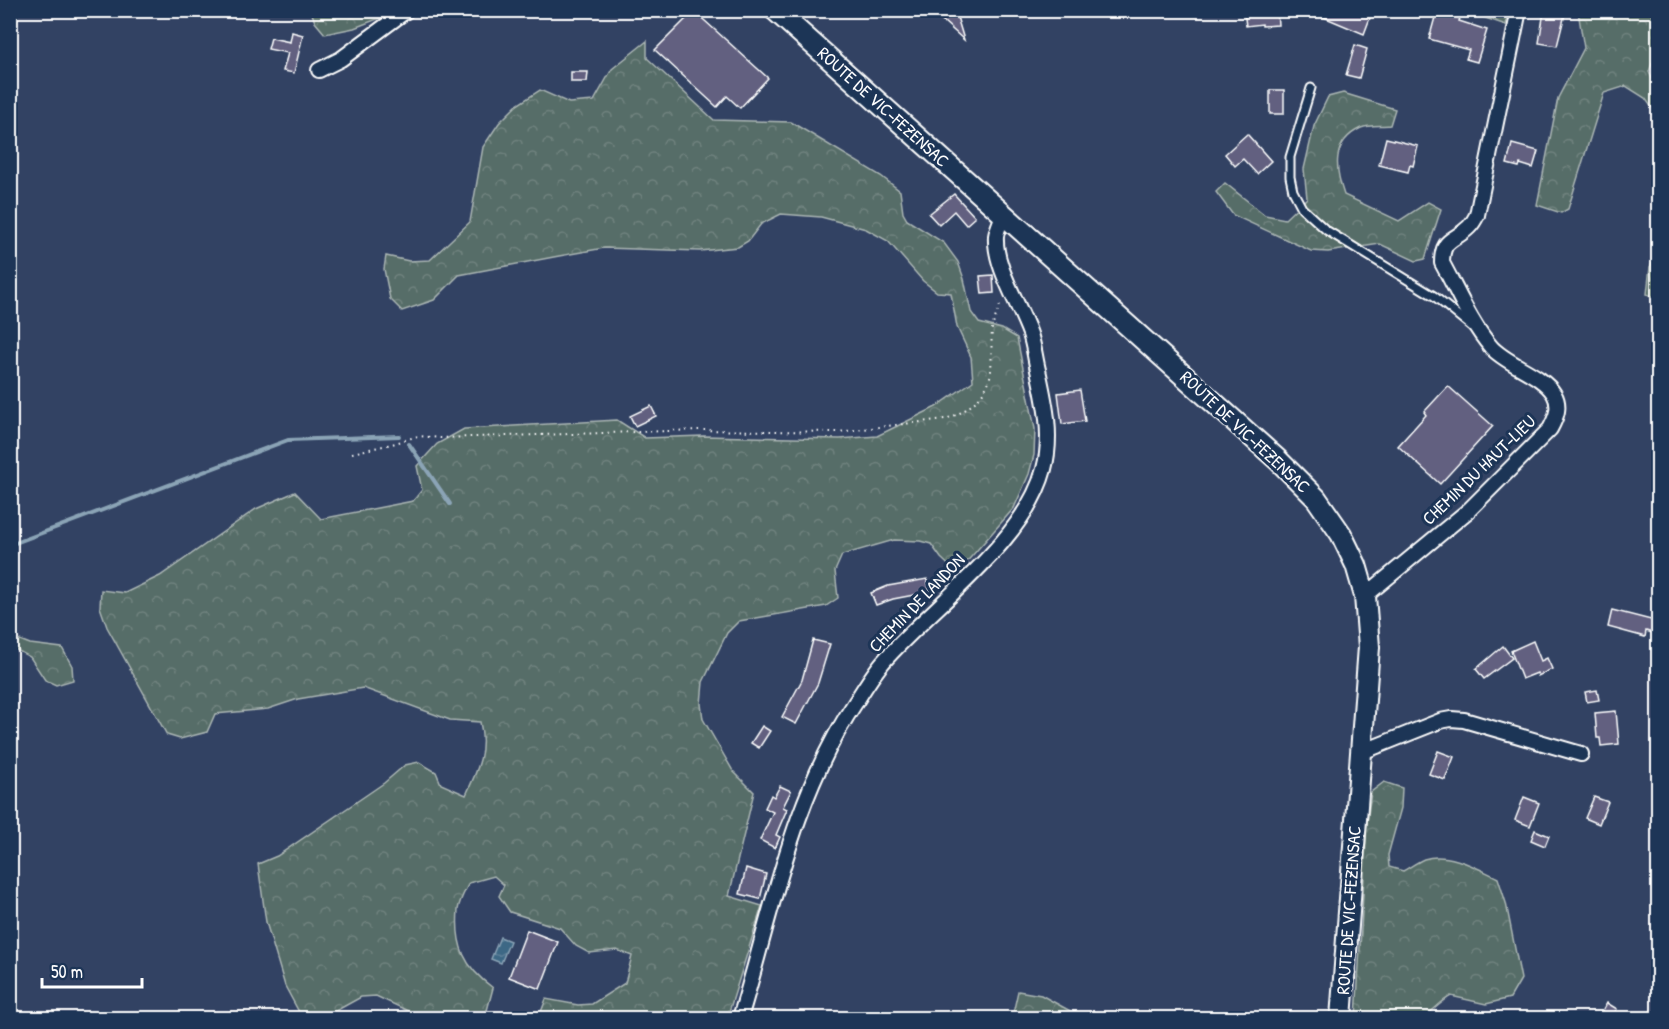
<svg xmlns="http://www.w3.org/2000/svg" width="1669" height="1029" font-family="'Patrick Hand',sans-serif">
<style>
.forest{fill:url(#forest-crowns);stroke:#abb6b4;stroke-width:1.5}
.water{fill:url(#water-waves);stroke:#8ba4b6;stroke-width:1.5}
.lines{fill:none;stroke-linecap:round;stroke-linejoin:round}
.stream{stroke:#8ba4b6;stroke-width:4}
.building{fill:#626080;stroke:#fff;stroke-width:1.5}
.lane-casing{stroke:#fff;stroke-width:11}
.street-casing{stroke:#fff;stroke-width:18}
.secondary-casing{stroke:#fff;stroke-width:24}
.path{stroke:#fff;stroke-width:2;stroke-dasharray:1.5 4.5;stroke-linecap:butt}
.lane{stroke:#1d3557;stroke-width:7}
.street{stroke:#1d3557;stroke-width:14}
.secondary{stroke:#1d3557;stroke-width:20}
.labels{text-anchor:middle;stroke-width:6;stroke-linejoin:round;paint-order:stroke}
.street-label{font-size:18px;fill:#fff;stroke:#1d3557}
</style>
<defs>
<pattern id="forest-crowns" width="20" height="18" patternUnits="userSpaceOnUse" patternTransform="scale(1.5)"><rect width="20" height="18" fill="#576d68"/><path d="M2 6a3 3 0 1 1 6 0M12 15a3 3 0 1 1 6 0" fill="none" stroke="#70837f"/></pattern>
<pattern id="water-waves" width="16" height="10" patternUnits="userSpaceOnUse" patternTransform="scale(1.5)"><rect width="16" height="10" fill="#3e6785"/><path d="M0 5q4-4 8 0t8 0" fill="none" stroke="#5b7e97"/></pattern>
</defs>
<rect width="100%" height="100%" fill="#324263"/>
<filter id="ink" filterUnits="userSpaceOnUse"><feTurbulence type="fractalNoise" baseFrequency=".0167" numOctaves="2"/><feDisplacementMap in="SourceGraphic" scale="12" xChannelSelector="R" yChannelSelector="G"/><feConvolveMatrix kernelMatrix="1 2 1 2 8 2 1 2 1" color-interpolation-filters="sRGB"/></filter>
<g filter="url(#ink)">
<!-- forest -->
<g class="forest">
<polygon points="311,11 376,10 381,11 380,18 354,28 325,34 315,22"/>
<polygon points="1465,11 1509,10 1509,11 1506,25"/>
<path d="M1578 11H1650C1665 35 1658 47 1649 72L1658 91V116L1645 98 1626 86 1604 93 1568 209 1561 213 1537 205 1558 98 1584 48Z"/>
<path d="M647 41V58L714 120 791 122 881 176 900 191 903 213 907 220 944 243 958 262 964 279 971 312 979 323 1002 329 1017 338 1035 429 1034 455 1029 474 1014 508 957 573 941 558 931 544 920 541 894 540 842 555 835 571 838 598 826 606 739 621 727 633 703 682 701 704 703 719 733 771 754 792 729 896 762 906 727 1018H561L541 1012 546 999 578 1005 592 1004 625 983 632 956 617 950 589 953 576 946 560 928 510 912 499 896 504 885 494 876 469 883C465 891 459 901 458 910 455 946 464 967 493 988L485 1018H423L376 996 361 997 332 1013 336 1018H308L299 1012 285 986 266 922 258 864 277 856 384 783 405 765 419 762 436 772 441 784 466 795C478 769 487 751 480 722L450 720 363 688 298 699 268 709 215 714 207 732 180 739 167 735 107 627 100 607 101 590 125 593 160 576 256 509 295 492 321 519 413 501 422 490 417 466 437 444 464 429 617 420 645 438 703 436 840 439 877 436 936 407 973 381 971 357 957 327 951 293 937 292 923 281 888 241 866 229 821 217 781 214 761 224 748 241 738 247 700 251 604 248 559 256 459 275 434 300 402 311 390 299 384 269 386 256 409 261 430 260 470 222 483 147 499 123 517 105 540 90 569 103 594 101 612 69Z"/>
<path d="M1343 93 1395 109 1390 125C1381 126 1369 125 1361 128 1331 142 1335 169 1344 195L1399 221 1428 202 1441 209 1425 259 1416 261 1380 244 1328 252 1311 251 1233 215 1216 192 1225 183 1265 215 1285 219 1307 198 1304 169 1314 126 1328 97Z"/>
<polygon points="1658,253 1658,299 1647,294 1650,267"/>
<polygon points="12,637 30,644 62,648 72,666 73,680 56,685 45,680 30,657 11,647"/>
<path d="M1384 782 1402 788 1401 808 1388 855 1389 867 1403 871C1410 867 1417 862 1424 859 1448 851 1477 868 1498 878L1506 903 1521 979 1510 998 1486 1004 1451 996C1442 1001 1436 1008 1428 1014 1414 1023 1373 1019 1356 1018L1367 823 1371 792Z"/>
<polygon points="10,966 11,966 16,1018 11,1018"/>
<polygon points="1018,991 1041,995 1083,1018 1012,1018"/>
</g>
<!-- water -->
<polygon class="water" points="500,937 510,941 501,963 491,959"/>
<g class="lines">
<!-- stream -->
<g class="stream">
<polyline points="409,444 450,504"/>
<polyline points="10,545 288,440 399,436"/>
</g>
</g>
<!-- building -->
<g class="building">
<polygon points="948,10 955,10 964,40 942,20"/>
<polygon points="1244,10 1277,10 1278,25 1262,26 1262,24 1246,26"/>
<polygon points="1307,10 1373,10 1364,34"/>
<polygon points="1437,10 1457,16 1456,17 1460,18 1459,21 1487,30 1477,62 1466,59 1469,50 1429,39"/>
<polygon points="694,11 768,78 740,108 727,96 717,107 655,50"/>
<polygon points="1544,11 1565,14 1557,46 1539,43"/>
<polygon points="292,32 303,35 294,73 283,71 288,53 268,49 271,38 290,42"/>
<polygon points="1355,45 1367,49 1359,78 1346,75"/>
<polygon points="571,72 588,72 587,82 571,82"/>
<rect x="1270" y="90" width="14" height="24"/>
<polygon points="1247,134 1271,161 1257,174 1243,159 1235,166 1225,154"/>
<polygon points="1386,138 1418,146 1413,166 1410,165 1408,172 1379,165"/>
<polygon points="1512,144 1538,151 1533,168 1520,164 1519,167 1507,164"/>
<polygon points="954,194 975,217 966,225 954,211 939,225 929,214"/>
<polygon points="993,275 994,293 982,294 980,276"/>
<polygon points="1448,386 1493,426 1440,484 1398,446 1426,415 1424,412"/>
<polygon points="1080,390 1085,421 1062,424 1058,393"/>
<polygon points="651,406 656,416 635,426 630,416"/>
<polygon points="927,579 930,592 893,599 876,605 871,593 888,586"/>
<polygon points="1612,610 1659,622 1659,635 1646,631 1645,637 1608,627"/>
<polygon points="813,640 830,644 818,683 796,724 782,717 802,680"/>
<polygon points="1533,641 1541,661 1547,658 1552,669 1538,676 1537,673 1522,679 1511,651"/>
<polygon points="1503,646 1512,658 1484,679 1476,669"/>
<polygon points="1597,690 1599,700 1587,702 1585,692"/>
<polygon points="1616,711 1619,744 1601,746 1600,738 1597,738 1595,713"/>
<polygon points="762,726 770,731 759,748 751,743"/>
<polygon points="1438,751 1454,757 1445,780 1429,774"/>
<polygon points="780,786 791,791 783,807 787,809 776,835 780,837 775,848 760,840 773,812 765,808 771,795 774,797"/>
<polygon points="1524,797 1539,803 1530,826 1515,820"/>
<polygon points="1594,797 1608,802 1599,824 1585,818"/>
<polygon points="1535,830 1549,836 1545,846 1531,840"/>
<polygon points="746,868 766,874 760,899 740,894"/>
<polygon points="527,930 558,942 540,989 509,977"/>
<polygon points="1607,1003 1617,1009 1612,1018 1602,1012"/>
</g>
<g class="lines">
<!-- lane casing -->
<g class="lane-casing">
<polyline id="lane" points="1311,88 1290,157 1290,177 1293,191 1302,208 1326,230 1434,296 1472,327"/>
</g>
<!-- street casing -->
<g class="street-casing">
<g id="street">
<polyline points="319,70 341,59 407,10"/>
<path d="M1365 596 1469 510 1550 429C1556 418 1561 406 1554 394 1542 374 1507 365 1491 347 1471 324 1457 290 1442 263 1442 237 1454 242 1469 227 1472 224 1475 219 1477 215L1519 10"/>
<polyline points="1362,752 1440,721 1451,719 1464,720 1581,754"/>
<path d="M740 1018C773 909 792 797 857 700 865 687 873 674 883 662 932 606 1025 542 1044 469 1053 436 1045 402 1038 370 1035 358 1034 346 1030 334 1020 305 994 267 996 236 997 229 1001 221 1003 215"/>
</g>
</g>
<!-- secondary casing -->
<g class="secondary-casing">
<polyline id="secondary" points="775,10 1278,460 1316,498 1341,534 1356,565 1365,596 1369,647 1341,1018"/>
</g>
<!-- path -->
<path class="path" d="M352 453 392 444 418 436 441 438 701 430 838 432 945 419C966 413 989 395 991 371 992 357 991 343 992 329 994 320 998 311 1001 302"/>
<!-- lane -->
<use href="#lane" class="lane"/>
<!-- street -->
<use href="#street" class="street"/>
<!-- secondary -->
<use href="#secondary" class="secondary"/>
</g>
</g>
<g class="labels">
<!-- street labels -->
<g class="street-label">
<text transform="translate(883 107) rotate(42)" y="6">ROUTE DE VIC-FEZENSAC</text>
<text transform="translate(1245 432) rotate(43)" y="6">ROUTE DE VIC-FEZENSAC</text>
<text transform="translate(1479 470) rotate(-44)" y="6">CHEMIN DU HAUT-LIEU</text>
<text transform="translate(917 603) rotate(-46)" y="6">CHEMIN DE LANDON</text>
<text transform="translate(1349 910) rotate(-86)" y="6">ROUTE DE VIC-FEZENSAC</text>
</g>
</g>
<!-- margin -->
<rect width="1669" height="1029" fill="none" stroke="#1d3557" stroke-width="36"/>
<rect x="18" y="18" width="1633" height="993" fill="none" stroke="#fff" stroke-width="2" filter="url(#ink)"/>
<!-- scale -->
<path d="M42 978v9h100v-9" fill="none" stroke="#ffffff" stroke-width="3"/>
<text x="51" y="978" font-size="18" fill="#ffffff" stroke="#1d3557" stroke-width="4.5" paint-order="stroke">50 m</text>
</svg>
